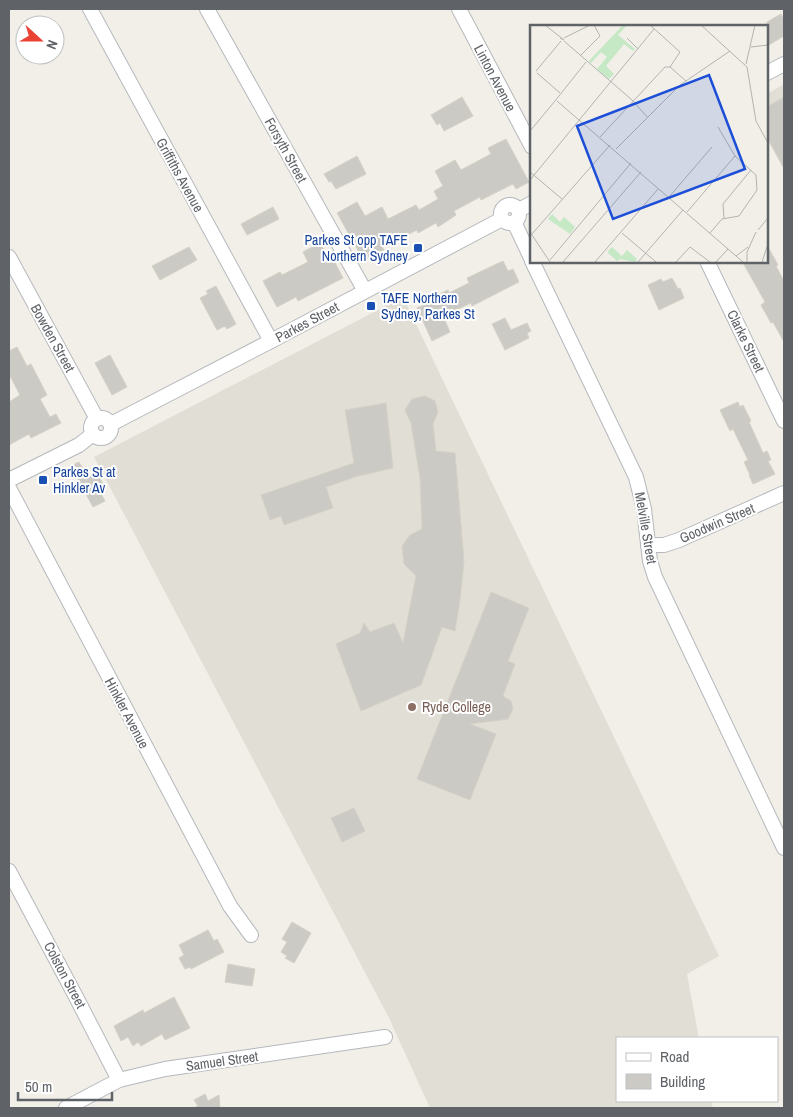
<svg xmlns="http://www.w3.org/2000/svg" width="793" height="1117" font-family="'Archivo Narrow',sans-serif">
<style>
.education{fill:#e1ded6}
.building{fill:#cccac5;stroke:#d6d1c6}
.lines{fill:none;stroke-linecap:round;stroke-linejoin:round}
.minor-casing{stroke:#b5b8bc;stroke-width:16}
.minor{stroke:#fff;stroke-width:14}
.transit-dot{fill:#1a4fb4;stroke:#fff;stroke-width:2}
.education-dot{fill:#8d6e63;stroke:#fff;stroke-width:2}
.labels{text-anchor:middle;stroke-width:4;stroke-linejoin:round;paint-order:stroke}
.street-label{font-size:14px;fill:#5f6368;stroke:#fff}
.transit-label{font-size:14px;fill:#164399;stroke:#fff;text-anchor:start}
.education-label{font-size:14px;fill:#785e54;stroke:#fff;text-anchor:start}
.inset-road{fill:none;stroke:#b3b3b1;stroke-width:1}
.view{fill:#1d4ed8;fill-opacity:0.15;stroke:#1d4ed8;stroke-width:2.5}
.inset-edge{fill:none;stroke:#5f6368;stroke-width:2.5}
</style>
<rect width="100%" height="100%" fill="#f1efe8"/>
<!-- education -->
<g class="education">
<polygon points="784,84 784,170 767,139 767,94"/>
<polygon points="403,297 719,956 687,974 699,1038 617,1038 617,1101 711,1101 713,1108 430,1108 389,1018 94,457"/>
</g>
<!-- building -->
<g class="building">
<polygon points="781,14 784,20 784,36 767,46 767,22"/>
<polygon points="462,97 473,116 444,131 440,123 437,125 431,115"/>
<polygon points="784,97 784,168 767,137 767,107"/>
<polygon points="506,139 529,182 516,189 513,184 481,200 480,197 454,211 456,215 438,227 436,223 418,233 417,230 382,247 384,250 364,261 337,213 357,202 365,216 382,207 388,219 416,205 419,210 438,199 434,191 443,186 435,171 455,160 461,170 491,154 488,148"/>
<polygon points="357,156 366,174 336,189 331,181 329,182 324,174"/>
<polygon points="273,207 279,219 247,235 241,224"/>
<polygon points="320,243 329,260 333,259 343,278 298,301 296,297 277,307 263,281 280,272 282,275 308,262 303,252"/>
<polygon points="767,245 778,265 776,266 784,281 784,342 773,322 771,323 761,305 765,302 742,261 767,261"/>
<polygon points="189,247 197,260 160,280 152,266"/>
<polygon points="503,261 508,271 513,269 519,282 472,306 471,303 443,316 450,332 432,341 417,308 438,299 436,296 448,290 449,293 469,283 467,278"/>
<polygon points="672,278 678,289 680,288 684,298 659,310 648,285 661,279 663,282"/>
<polygon points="216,286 236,324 227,329 225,326 217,330 200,298 208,294 206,291"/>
<polygon points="505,318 511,330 527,323 531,331 527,333 529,338 505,350 492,324"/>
<polygon points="17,347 27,366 31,364 47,395 40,399 50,417 56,414 61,423 31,438 29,434 9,445 9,402 20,395 9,374 9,351"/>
<polygon points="110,355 127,387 112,395 95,363"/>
<polygon points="425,396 435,401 438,412 433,424 436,451 455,453 464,561 460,600 455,631 442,627 421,685 361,711 336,644 360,633 364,623 370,632 394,623 403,643 416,576 404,564 402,546 410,535 422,529 420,478 411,423 405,410 412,399"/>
<polygon points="738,402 740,407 743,405 751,421 749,422 763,453 767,451 771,460 768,461 775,474 753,484 749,475 750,475 744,462 748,460 733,429 730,431 720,410"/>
<polygon points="386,403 393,468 358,476 326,487 333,508 284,525 281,516 270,520 261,495 354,463 345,410"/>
<polygon points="79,462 88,478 97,473 106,489 100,492 105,501 93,507 71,466"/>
<polygon points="491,592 529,608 508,661 515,664 503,696 511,701 513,709 508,719 470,724 496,734 470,800 417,779"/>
<polygon points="354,808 365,831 342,842 331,818"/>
<polygon points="292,922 311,933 294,963 285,958 287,956 281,952 287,942 282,939"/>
<polygon points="208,930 214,941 217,939 224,952 191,969 190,967 185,969 179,958 184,955 179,945"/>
<polygon points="228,964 255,969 252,986 225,982"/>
<polygon points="174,997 190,1028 165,1040 162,1034 141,1046 138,1042 133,1046 128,1037 121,1041 114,1026 143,1010 144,1013"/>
<polygon points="205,1094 208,1101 219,1095 220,1108 193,1108 198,1106 194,1100"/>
</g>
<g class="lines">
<!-- minor casing -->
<g class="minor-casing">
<g id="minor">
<polyline points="90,9 271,341"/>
<polyline points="207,9 365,291"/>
<polyline points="459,9 532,147"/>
<polyline points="767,73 784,64"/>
<circle cx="510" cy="214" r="9"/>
<polyline points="519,210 532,203"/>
<polyline points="514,222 532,260"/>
<polyline points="9,257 97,419"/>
<polyline points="532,261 636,477 644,509 650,561 655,577 784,848"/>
<polyline points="707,261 784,421"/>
<circle cx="101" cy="428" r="10"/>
<polyline points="111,424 271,341 502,219"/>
<polyline points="9,480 79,445 93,434"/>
<polyline points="9,488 230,906 251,935"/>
<polyline points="648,545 664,545 679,540 784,493"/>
<polyline points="9,871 75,995 119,1080"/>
<polyline points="66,1108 119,1080 165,1069 385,1037"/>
</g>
</g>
<!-- minor -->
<use href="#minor" class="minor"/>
</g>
<!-- markers -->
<g class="transit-dot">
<rect x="413" y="243" width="10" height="10" rx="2.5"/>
<rect x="366" y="301" width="10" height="10" rx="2.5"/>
<rect x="38" y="475" width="10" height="10" rx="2.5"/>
</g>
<circle class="education-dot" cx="412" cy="707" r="5"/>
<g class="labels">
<!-- street labels -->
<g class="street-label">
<text transform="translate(495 78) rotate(62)" y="5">Linton Avenue</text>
<text transform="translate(286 150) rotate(61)" y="5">Forsyth Street</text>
<text transform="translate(180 175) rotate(61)" y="5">Griffiths Avenue</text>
<text transform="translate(307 322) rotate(-28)" y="5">Parkes Street</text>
<text transform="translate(53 338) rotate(61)" y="5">Bowden Street</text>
<text transform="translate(746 341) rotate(64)" y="5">Clarke Street</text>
<text transform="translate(717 523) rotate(-23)" y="5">Goodwin Street</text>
<text transform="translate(646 528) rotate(80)" y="5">Melville Street</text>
<text transform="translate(127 713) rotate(62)" y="5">Hinkler Avenue</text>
<text transform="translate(65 975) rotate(62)" y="5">Colston Street</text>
<text transform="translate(222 1061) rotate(-8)" y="5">Samuel Street</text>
</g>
<!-- transit labels -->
<g class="transit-label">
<text x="408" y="245" text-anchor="end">Parkes St opp TAFE<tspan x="408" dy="16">Northern Sydney</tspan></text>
<text x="381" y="303">TAFE Northern<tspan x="381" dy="16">Sydney, Parkes St</tspan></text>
<text x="53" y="477">Parkes St at<tspan x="53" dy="16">Hinkler Av</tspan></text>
</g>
<!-- education labels -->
<g class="education-label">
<text x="422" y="712">Ryde College</text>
</g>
</g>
<!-- overview -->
<g transform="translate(530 25)">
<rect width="238" height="238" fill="#f1efe8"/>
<path d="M93 0H97L88 10 105 24 103 26 94 19 76 41 84 49 79 54 67 44 77 32 71 27 61 38 59 36ZM22 189 30 197 34 192 45 202 40 209 18 194ZM82 222 92 231 97 225 107 234 105 237 90 234 87 236 77 227Z" fill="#c5e8c5"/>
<path class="inset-road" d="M15 0 34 15 30 13M120 0 150 27 140 42M171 0 217 42 226 96 238 118M34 13 60 0M97 13 108 24M34 16 102 75 118 93M221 22 238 20M50 31 70 11 64 0M216 39 225 0M140 42 156 56M6 46 31 16M7 48 30 68M25 76 56 37M27 76 213 237M0 106 25 76M70 112 135 42H140M86 124 150 60 200 26M0 147 32 174M0 155 124 4M139 172 182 122M157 187 205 131M194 193 193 179 221 145M228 205 238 193M0 207 20 237M92 208 126 237M180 208 192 194 209 191 227 165 226 150 205 131 188 102M2 209 80 120M206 231 218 222M20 235 101 138M33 237 111 147M65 237 128 164M108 237 153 185M146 237 160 222 180 237M186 237 198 224M217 237V227L226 207M232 237 238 219"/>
<path class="view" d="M179 50 215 144 83 194 47 101Z"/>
<rect width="238" height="238" class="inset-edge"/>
</g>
<!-- border -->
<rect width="793" height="1117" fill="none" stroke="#5f6368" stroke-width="20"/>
<!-- legend -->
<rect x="616" y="1037" width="162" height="65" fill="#ffffff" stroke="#bfc1c3"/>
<rect x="626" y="1053" width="25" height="8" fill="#ffffff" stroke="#bfc1c3"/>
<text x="660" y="1062" font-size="15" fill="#5f6368">Road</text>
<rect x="626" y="1074" width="25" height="15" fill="#cccac5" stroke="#bfc1c3"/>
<text x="660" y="1087" font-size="15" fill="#5f6368">Building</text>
<!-- north arrow -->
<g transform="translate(40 40) rotate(111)"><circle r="24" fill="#ffffff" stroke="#bfc1c3"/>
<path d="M0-4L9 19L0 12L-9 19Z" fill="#ea4335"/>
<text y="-8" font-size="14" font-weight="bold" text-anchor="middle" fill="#5f6368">N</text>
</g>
<!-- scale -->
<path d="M18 1092v8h94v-8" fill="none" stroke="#5f6368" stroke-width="2.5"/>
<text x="25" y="1092" font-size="15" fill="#5f6368" stroke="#ffffff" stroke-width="4" paint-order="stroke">50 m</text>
</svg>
